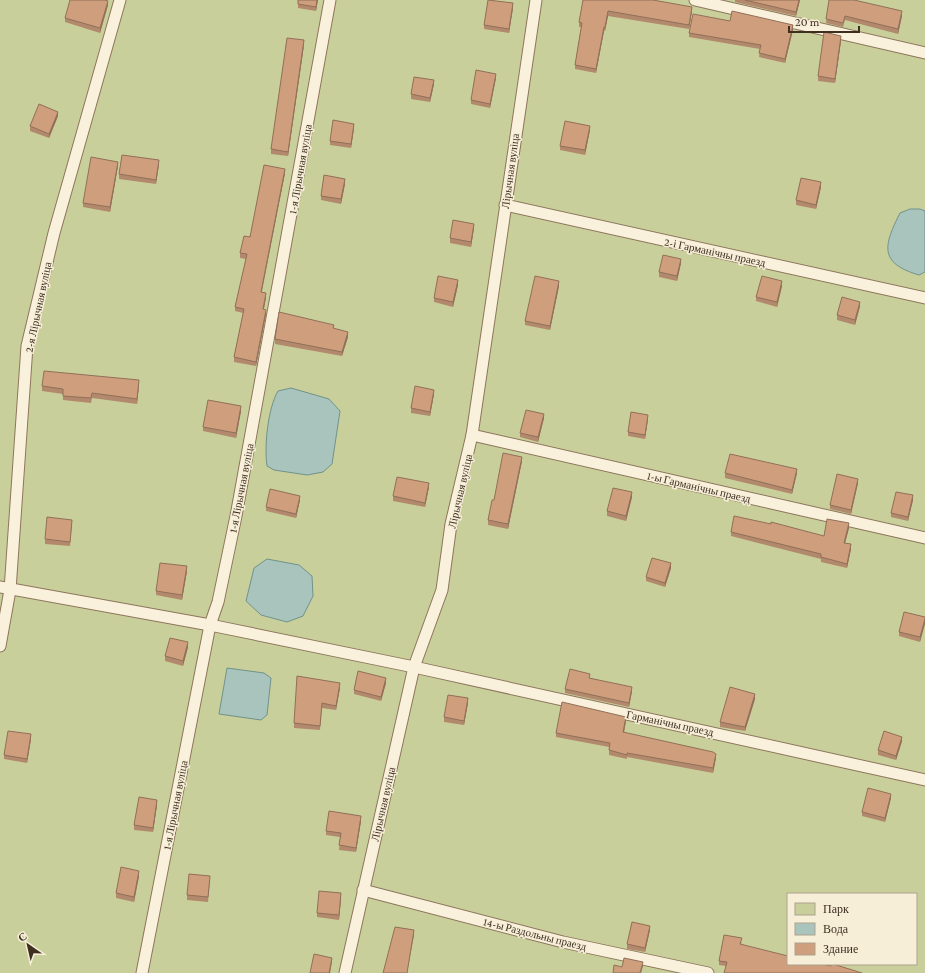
<svg xmlns="http://www.w3.org/2000/svg" width="925" height="973" font-family="'Crimson Pro',serif">
<style>
.green{fill:#c9cf9b;fill-rule:evenodd}
.water{fill:#a9c4bc;stroke:#6f938a}
.lines{fill:none;stroke-linecap:round;stroke-linejoin:round}
.lane-casing{stroke:#8d765c;stroke-width:13}
.lane{stroke:#faf1dc;stroke-width:11}
.wall{fill:#b2896c}
.shaded-wall{fill:#916f58}
.building{fill:#cf9f7d;stroke:#916f58}
.labels{text-anchor:middle;stroke-width:3;stroke-linejoin:round;paint-order:stroke}
.street-label{font-size:11px;fill:#3d2e20;stroke:#f7eed8}
</style>
<rect width="100%" height="100%" fill="#f0e4c8"/>
<!-- green -->
<path class="green" d="M0 0H925V973H0ZM788 894H916V964H788Z"/>
<!-- water -->
<g class="water">
<path d="M910 209H920L925 211V272L919 275C878 263 884 245 900 213Z"/>
<path d="M291 388 329 399 340 411 332 464 323 472 307 475 274 470 267 466C264 446 268 408 278 391Z"/>
<polygon points="267,559 299,565 312,576 313,596 303,616 287,622 261,615 246,601 254,568"/>
<polygon points="227,668 264,673 271,678 267,715 261,720 219,714"/>
</g>
<g class="lines">
<!-- lane casing -->
<g class="lane-casing">
<g id="lane">
<polyline points="695,0 925,53"/>
<polyline points="505,205 925,298"/>
<polyline points="472,435 925,538"/>
<polyline points="0,587 210,625 414,667 925,780"/>
<polyline points="0,646 10,590 27,346 54,233 120,0"/>
<polyline points="363,890 563,942 708,973"/>
<polyline points="142,973 210,625 218,602 236,516 330,0"/>
<polyline points="345,973 414,667 442,590 451,524 472,435 536,0"/>
</g>
</g>
<!-- lane -->
<use href="#lane" class="lane"/>
</g>
<!-- wall -->
<g class="wall">
<polygon points="318,0 316,11 298,8 298,4"/>
<polygon points="583,0 692,11 689,29 608,16 605,31 604,31 596,73 575,69 575,65 581,27 579,27 579,22"/>
<polygon points="735,0 800,0 796,16 735,2"/>
<polygon points="829,0 902,16 898,34 845,20 843,27 826,23"/>
<polygon points="108,5 100,33 65,22 65,18"/>
<polygon points="513,8 509,33 484,29 484,25"/>
<polygon points="730,21 793,30 785,63 759,57 760,49 689,37 689,33"/>
<polygon points="841,41 835,83 818,81 818,76"/>
<polygon points="304,45 288,156 271,154 271,149"/>
<polygon points="496,78 490,108 471,104 471,100"/>
<polygon points="434,84 430,102 411,99 411,94"/>
<polygon points="58,116 49,138 30,131 30,126"/>
<polygon points="354,128 351,148 330,145 330,141"/>
<polygon points="590,130 585,155 560,150 560,146"/>
<polygon points="159,164 156,184 119,179 119,174"/>
<polygon points="118,166 110,212 83,207 83,203"/>
<polygon points="285,173 261,292 266,297 264,309 266,314 256,366 234,362 234,357 243,313 235,311 235,307 246,259 240,258 240,253"/>
<polygon points="345,184 341,204 321,200 321,196"/>
<polygon points="821,187 816,209 796,205 796,200"/>
<polygon points="474,228 471,247 450,243 450,238"/>
<polygon points="681,263 677,281 659,277 659,272"/>
<polygon points="458,285 453,307 434,302 434,298"/>
<polygon points="559,286 550,330 525,325 525,321"/>
<polygon points="782,286 777,307 756,301 756,297"/>
<polygon points="860,306 855,325 837,320 837,315"/>
<polygon points="334,329 348,337 342,356 275,344 275,339"/>
<polygon points="139,385 137,404 92,398 91,403 63,400 63,394 42,391 42,386"/>
<polygon points="434,394 430,416 411,413 411,408"/>
<polygon points="241,411 236,438 203,431 203,427"/>
<polygon points="544,418 538,442 520,437 520,433"/>
<polygon points="648,419 645,439 628,436 628,432"/>
<polygon points="522,461 508,529 488,525 488,520 494,500"/>
<polygon points="725,473 797,473 792,494 725,478"/>
<polygon points="858,483 851,514 830,509 830,505"/>
<polygon points="429,487 425,507 393,501 393,496"/>
<polygon points="632,497 626,521 607,516 607,511"/>
<polygon points="300,500 296,518 266,511 266,507"/>
<polygon points="913,500 908,521 891,517 891,513"/>
<polygon points="72,525 70,546 45,544 45,539"/>
<polygon points="849,528 845,543 851,549 847,568 821,562 821,559 731,536 731,532 824,536"/>
<polygon points="671,568 665,587 646,581 646,577"/>
<polygon points="187,571 182,600 156,595 156,591"/>
<polygon points="925,617 920,642 899,636 899,632"/>
<polygon points="188,647 183,666 165,661 165,656"/>
<polygon points="590,678 632,691 629,707 565,693 565,689"/>
<polygon points="386,683 381,701 354,694 354,690"/>
<polygon points="340,688 336,710 322,708 320,730 294,728 294,723"/>
<polygon points="755,699 745,731 720,727 720,722"/>
<polygon points="468,703 464,725 444,722 444,717"/>
<polygon points="626,721 624,733 716,758 713,773 627,757 627,759 609,755 609,747 556,737 556,733"/>
<polygon points="31,739 27,763 4,759 4,755"/>
<polygon points="902,741 896,760 878,755 878,750"/>
<polygon points="891,798 885,822 862,816 862,812"/>
<polygon points="157,805 153,832 134,830 134,825"/>
<polygon points="361,821 356,852 339,850 340,837 326,835 326,831"/>
<polygon points="139,876 134,902 116,898 116,893"/>
<polygon points="210,880 208,902 187,900 187,895"/>
<polygon points="341,898 339,920 317,917 317,913"/>
<polygon points="650,930 645,952 627,949 627,944"/>
<polygon points="742,942 741,944 788,964 862,973 726,966 719,965 719,961"/>
</g>
<!-- shaded-wall -->
<g class="shaded-wall">
<polygon points="317,0 318,0 316,11 316,7"/>
<polygon points="799,0 800,0 796,16 796,12"/>
<polygon points="108,1 108,5 100,33 100,28"/>
<polygon points="513,3 513,8 509,33 509,29"/>
<polygon points="692,7 692,11 689,29 689,25"/>
<polygon points="608,11 608,16 605,31 605,27"/>
<polygon points="902,11 902,16 898,34 898,29"/>
<polygon points="793,25 793,30 785,63 785,59"/>
<polygon points="604,27 604,31 596,73 596,69"/>
<polygon points="841,36 841,41 835,83 835,79"/>
<polygon points="304,40 304,45 288,156 288,152"/>
<polygon points="496,74 496,78 490,108 490,104"/>
<polygon points="434,80 434,84 430,102 430,98"/>
<polygon points="58,112 58,116 49,138 49,134"/>
<polygon points="354,124 354,128 351,148 351,144"/>
<polygon points="590,126 590,130 585,155 585,150"/>
<polygon points="159,160 159,164 156,184 156,180"/>
<polygon points="118,162 118,166 110,212 110,207"/>
<polygon points="285,169 285,173 261,296 261,292"/>
<polygon points="345,179 345,184 341,204 341,199"/>
<polygon points="821,182 821,187 816,209 816,205"/>
<polygon points="474,224 474,228 471,247 471,242"/>
<polygon points="681,259 681,263 677,281 677,276"/>
<polygon points="458,280 458,285 453,307 453,302"/>
<polygon points="559,281 559,286 550,330 550,326"/>
<polygon points="782,281 782,286 777,307 777,302"/>
<polygon points="266,293 266,297 263,313 263,309"/>
<polygon points="860,302 860,306 855,325 855,320"/>
<polygon points="266,310 266,314 256,366 256,362"/>
<polygon points="348,332 348,337 342,356 342,352"/>
<polygon points="139,380 139,385 137,404 137,399"/>
<polygon points="434,390 434,394 430,416 430,412"/>
<polygon points="241,406 241,411 236,438 236,433"/>
<polygon points="544,414 544,418 538,442 538,437"/>
<polygon points="648,415 648,419 645,439 645,435"/>
<polygon points="522,457 522,461 508,529 508,524"/>
<polygon points="797,469 797,473 792,494 792,490"/>
<polygon points="858,479 858,483 851,514 851,510"/>
<polygon points="429,483 429,487 425,507 425,503"/>
<polygon points="632,492 632,497 626,521 626,516"/>
<polygon points="913,495 913,500 908,521 908,517"/>
<polygon points="300,496 300,500 296,518 296,514"/>
<polygon points="849,523 849,528 844,547 844,543"/>
<polygon points="851,544 851,549 847,568 847,564"/>
<polygon points="671,563 671,568 665,587 665,583"/>
<polygon points="187,566 187,571 182,600 182,595"/>
<polygon points="925,619 925,624 920,642 920,637"/>
<polygon points="188,642 188,647 183,666 183,661"/>
<polygon points="386,678 386,683 381,701 381,697"/>
<polygon points="340,683 340,688 336,710 336,706"/>
<polygon points="632,687 632,691 629,707 629,703"/>
<polygon points="755,694 755,699 745,731 745,727"/>
<polygon points="468,698 468,703 464,725 464,721"/>
<polygon points="626,717 626,721 623,737 623,732"/>
<polygon points="31,734 31,739 27,763 27,759"/>
<polygon points="902,737 902,741 896,760 896,756"/>
<polygon points="716,754 716,758 713,773 713,768"/>
<polygon points="891,794 891,798 885,822 885,818"/>
<polygon points="157,800 157,805 153,832 153,828"/>
<polygon points="361,816 361,821 356,852 356,848"/>
<polygon points="139,871 139,876 134,902 134,897"/>
<polygon points="341,893 341,898 339,920 339,915"/>
<polygon points="650,926 650,930 645,952 645,948"/>
<polygon points="414,930 414,935 407,973"/>
<polygon points="332,958 332,962 330,973 329,973"/>
<polygon points="643,962 643,966 641,973 640,973"/>
</g>
<!-- building -->
<g class="building">
<polygon points="70,0 105,0 108,1 100,28 65,18"/>
<polygon points="298,0 317,0 316,7 298,4"/>
<polygon points="488,0 513,3 509,29 484,25"/>
<polygon points="583,0 653,0 692,7 689,25 608,11 605,27 604,27 596,69 575,65 582,23 579,22"/>
<polygon points="745,0 799,0 796,12"/>
<polygon points="829,0 854,0 902,11 898,29 845,16 843,23 826,19"/>
<polygon points="732,11 793,25 785,59 759,53 761,45 689,33 693,14 730,21"/>
<polygon points="824,32 841,36 835,79 818,76"/>
<polygon points="287,38 304,40 288,152 271,149"/>
<polygon points="476,70 496,74 490,104 471,100"/>
<polygon points="414,77 434,80 430,98 411,94"/>
<polygon points="39,104 58,112 49,134 30,126"/>
<polygon points="333,120 354,124 351,144 330,141"/>
<polygon points="565,121 590,126 585,150 560,146"/>
<polygon points="122,155 159,160 156,180 119,174"/>
<polygon points="91,157 118,162 110,207 83,203"/>
<polygon points="264,165 285,169 261,292 266,293 263,309 266,310 256,362 234,357 244,309 235,307 247,254 240,253 244,236 250,237"/>
<polygon points="324,175 345,179 341,199 321,196"/>
<polygon points="801,178 821,182 816,205 796,200"/>
<polygon points="453,220 474,224 471,242 450,238"/>
<polygon points="663,255 681,259 677,276 659,272"/>
<polygon points="438,276 458,280 453,302 434,298"/>
<polygon points="535,276 559,281 550,326 525,321"/>
<polygon points="762,276 782,281 777,302 756,297"/>
<polygon points="842,297 860,302 855,320 837,315"/>
<polygon points="279,312 334,325 333,328 348,332 342,352 275,339"/>
<polygon points="44,371 139,380 137,399 92,393 91,398 63,396 63,389 42,386"/>
<polygon points="415,386 434,390 430,412 411,408"/>
<polygon points="208,400 241,406 236,433 203,427"/>
<polygon points="526,410 544,414 538,437 520,433"/>
<polygon points="631,412 648,415 645,435 628,432"/>
<polygon points="503,453 522,457 508,524 488,520 492,500 494,500"/>
<polygon points="730,454 797,469 792,490 725,473"/>
<polygon points="837,474 858,479 851,510 830,505"/>
<polygon points="397,477 429,483 425,503 393,496"/>
<polygon points="613,488 632,492 626,516 607,511"/>
<polygon points="270,489 300,496 296,514 266,507"/>
<polygon points="896,492 913,495 908,517 891,513"/>
<polygon points="734,516 771,524 771,522 824,536 827,519 849,523 844,543 851,544 847,564 821,557 821,554 731,532"/>
<polygon points="47,517 72,520 70,542 45,539"/>
<polygon points="652,558 671,563 665,583 646,577"/>
<polygon points="160,563 187,566 182,595 156,591"/>
<polygon points="904,612 925,617 925,619 920,637 899,632"/>
<polygon points="170,638 188,642 183,661 165,656"/>
<polygon points="570,669 590,674 589,678 632,687 629,703 565,689"/>
<polygon points="358,671 386,678 381,697 354,690"/>
<polygon points="297,676 340,683 336,706 322,703 320,726 294,723"/>
<polygon points="730,687 755,694 745,727 720,722"/>
<polygon points="448,695 468,698 464,721 444,717"/>
<polygon points="562,702 626,717 623,732 713,752 716,754 713,768 627,753 627,755 609,750 610,743 556,733"/>
<polygon points="8,731 31,734 27,759 4,755"/>
<polygon points="884,731 902,737 896,756 878,750"/>
<polygon points="868,788 891,794 885,818 862,812"/>
<polygon points="139,797 157,800 153,828 134,825"/>
<polygon points="329,811 361,816 356,848 339,845 341,833 326,831"/>
<polygon points="121,867 139,871 134,897 116,893"/>
<polygon points="189,874 210,876 208,897 187,895"/>
<polygon points="319,891 341,893 339,915 317,913"/>
<polygon points="632,922 650,926 645,948 627,944"/>
<polygon points="395,927 414,930 407,973 383,973"/>
<polygon points="724,935 742,938 740,944 788,956 788,964 822,964 831,966 831,964 833,964 862,973 724,973 727,962 719,961"/>
<polygon points="314,954 332,958 329,973 310,973"/>
<polygon points="624,958 643,962 640,973 613,973 614,965 622,967"/>
</g>
<g class="labels">
<!-- street labels -->
<g class="street-label">
<text transform="translate(300 169) rotate(-80)" y="4">1-я Лірычная вуліца</text>
<text transform="translate(510 171) rotate(-82)" y="4">Лірычная вуліца</text>
<text transform="translate(715 252) rotate(12)" y="4">2-і Гарманічны праезд</text>
<text transform="translate(38 307) rotate(-78)" y="4">2-я Лірычная вуліца</text>
<text transform="translate(699 487) rotate(13)" y="4">1-ы Гарманічны праезд</text>
<text transform="translate(241 488) rotate(-79)" y="4">1-я Лірычная вуліца</text>
<text transform="translate(460 491) rotate(-77)" y="4">Лірычная вуліца</text>
<text transform="translate(670 723) rotate(12)" y="4">Гарманічны праезд</text>
<text transform="translate(383 804) rotate(-77)" y="4">Лірычная вуліца</text>
<text transform="translate(175 805) rotate(-79)" y="4">1-я Лірычная вуліца</text>
<text transform="translate(535 934) rotate(14)" y="4">14-ы Раздольны праезд</text>
</g>
</g>
<!-- legend -->
<rect x="787" y="893" width="130" height="72" fill="#f7eed8" stroke="#ada18e"/>
<rect x="795" y="903" width="20" height="12" fill="#c9cf9b" stroke="#ada18e"/>
<text x="823" y="913" font-size="12" fill="#3d2e20">Парк</text>
<rect x="795" y="923" width="20" height="12" fill="#a9c4bc" stroke="#ada18e"/>
<text x="823" y="933" font-size="12" fill="#3d2e20">Вода</text>
<rect x="795" y="943" width="20" height="12" fill="#cf9f7d" stroke="#ada18e"/>
<text x="823" y="953" font-size="12" fill="#3d2e20">Здание</text>
<!-- north arrow -->
<g transform="translate(28 945) rotate(326)" stroke="#f7eed8" stroke-width="3" paint-order="stroke">
<path d="M0-3L7 15L0 10L-7 15Z" fill="#3d2e20"/>
<text y="-6" font-size="11" font-weight="bold" text-anchor="middle" fill="#3d2e20">С</text>
</g>
<!-- scale -->
<path d="M789 26v6h70v-6" fill="none" stroke="#3d2e20" stroke-width="2"/>
<text x="795" y="26" font-size="12" fill="#3d2e20" stroke="#f7eed8" stroke-width="3" paint-order="stroke">20 m</text>
</svg>
